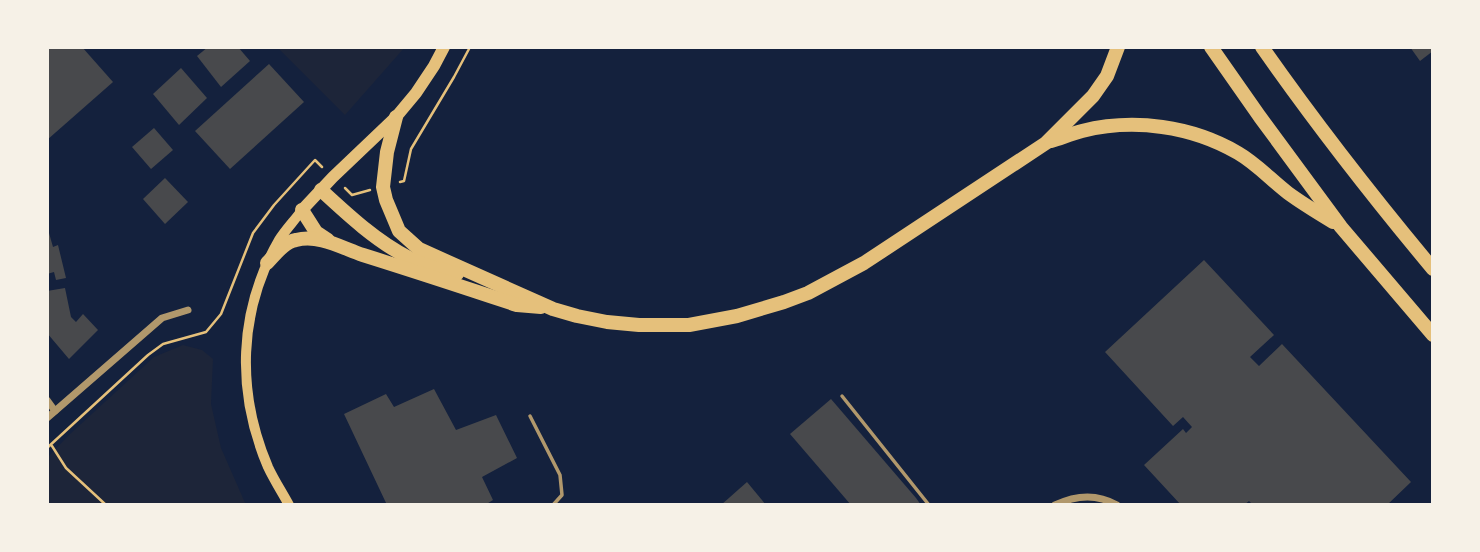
<svg xmlns="http://www.w3.org/2000/svg" width="1480" height="552" font-family="'Public Sans',sans-serif">
<style>
.green{fill:#1d2539}
.building{fill:#48494c}
.lines{fill:none;stroke-linecap:round;stroke-linejoin:round}
.path{stroke:#e5c07b;stroke-width:2.5}
.service{stroke:#b1986c;stroke-width:3.5}
.minor{stroke:#b1986c;stroke-width:7}
.secondary{stroke:#e5c07b;stroke-width:10}
.primary{stroke:#e5c07b;stroke-width:12}
.motorway{stroke:#e5c07b;stroke-width:14}
</style>
<rect width="100%" height="100%" fill="#14213d"/>
<!-- green -->
<g class="green">
<polygon points="277,47 405,47 345,115"/>
<polygon points="183,345 202,350 213,359 211,404 221,448 246,505 47,505 47,458 69,435 154,357"/>
</g>
<!-- building -->
<g class="building">
<polygon points="47,47 82,47 113,82 47,140"/>
<polygon points="208,47 238,47 250,61 221,87 197,56"/>
<polygon points="1410,47 1433,47 1433,51 1420,61"/>
<polygon points="269,64 304,102 230,169 195,131"/>
<polygon points="181,68 207,98 179,125 153,94"/>
<polygon points="154,128 173,150 151,169 132,147"/>
<polygon points="165,178 188,202 165,224 143,199"/>
<polygon points="47,226 53,247 58,245 66,278 56,280 54,272 47,274"/>
<polygon points="1204,260 1274,335 1250,357 1259,366 1282,344 1411,482 1387,505 1253,505 1249,501 1244,505 1181,505 1144,465 1183,429 1186,433 1192,427 1183,417 1173,426 1105,352"/>
<polygon points="65,288 71,317 76,322 83,314 98,330 69,359 47,333 47,291"/>
<polygon points="434,389 456,430 496,415 517,458 482,477 493,500 485,505 387,505 344,414 386,394 394,407"/>
<polygon points="831,399 916,498 921,505 851,505 790,434"/>
<polygon points="747,482 766,505 721,505"/>
</g>
<g class="lines">
<!-- path -->
<g class="path">
<polyline points="400,182 404,181 411,149 454,77 470,47"/>
<polyline points="345,188 352,195 370,190"/>
<polyline points="52,446 66,468 106,505"/>
<polyline points="47,448 148,355 163,344 206,332 221,314 253,233 274,205 315,160 322,167"/>
</g>
<!-- service -->
<g class="service">
<polyline points="842,396 929,505"/>
<polyline points="530,416 560,475 562,495 553,505"/>
</g>
<!-- minor -->
<g class="minor">
<polyline points="47,400 55,411"/>
<polyline points="47,418 162,318 188,310"/>
<path d="M1055 505C1076 495 1096 493 1117 505"/>
</g>
<!-- secondary -->
<path class="secondary" d="M289 505C282 492 274 480 268 467 236 392 238 311 279 240 286 229 295 220 302 210"/>
<!-- primary -->
<polyline class="primary" points="302,210 333,177 396,117 416,93 434,66 444,47"/>
<!-- motorway -->
<g class="motorway">
<polyline points="1211,47 1260,117 1341,227 1433,335"/>
<path d="M1262 47C1316 124 1373 197 1433 269"/>
<polyline points="396,117 387,152 383,187 386,200 399,231 419,249 553,309 577,316 607,322 639,325 689,325 737,316 784,302 808,293 864,263 1046,143 1093,96 1107,76 1118,47"/>
<path d="M1051 141C1061 138 1071 134 1082 131 1134 118 1192 126 1238 153 1257 164 1271 180 1288 193 1303 204 1318 213 1333 222"/>
<path d="M321 190C348 215 376 241 409 258 423 266 441 269 457 274"/>
<polyline points="302,210 316,232 328,240"/>
<path d="M267 263C275 255 284 242 296 240 319 234 342 248 363 255 414 271 466 288 517 305L541 307"/>
</g>
</g>
<!-- border -->
<rect width="1480" height="552" fill="none" stroke="#f6f1e7" stroke-width="98"/>
</svg>
